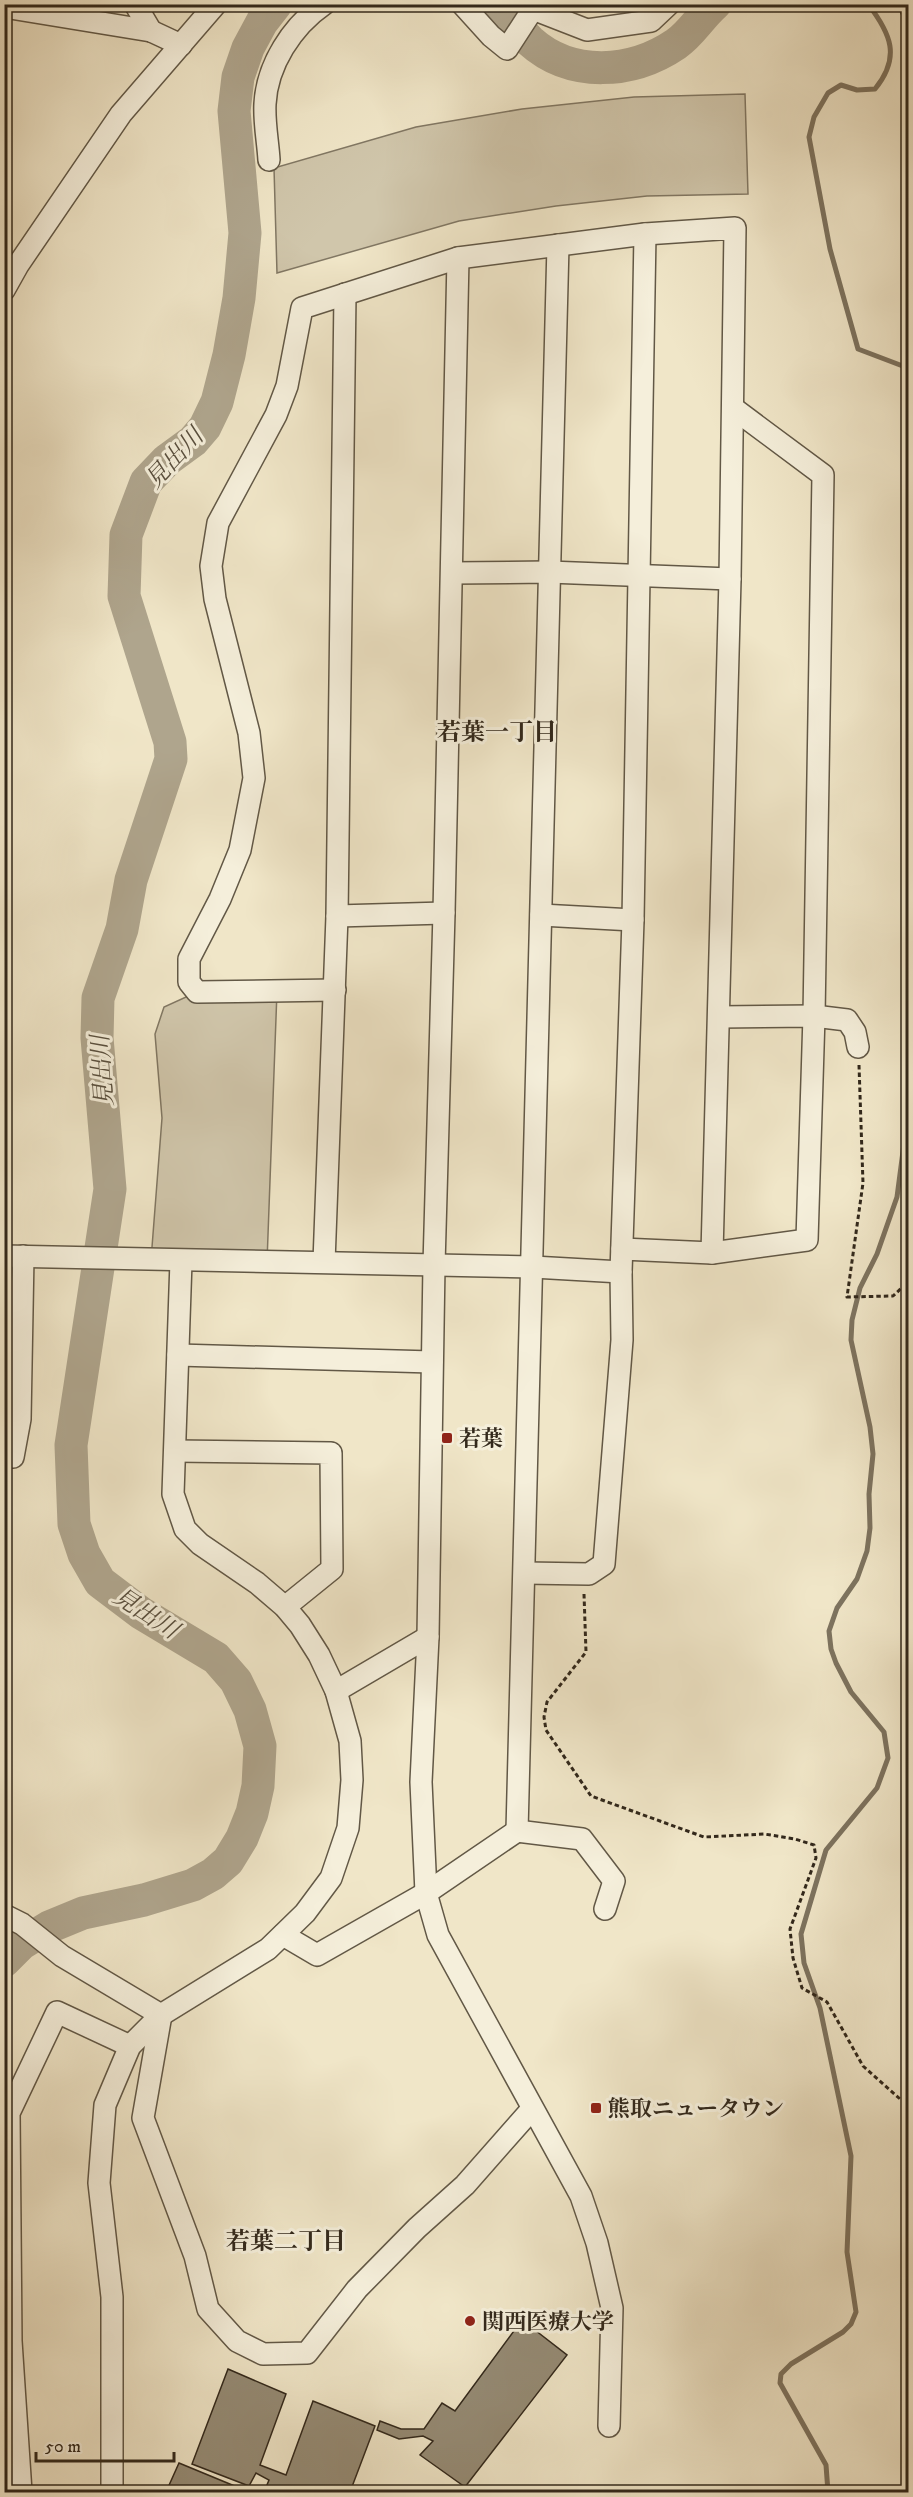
<svg xmlns="http://www.w3.org/2000/svg" width="913" height="2497" font-family="'IM FELL DW Pica','Noto Serif JP',serif">
<style>
.green{fill:#d0c6ab;stroke:#817763;stroke-width:1.5}
.lines{fill:none;stroke-linecap:round;stroke-linejoin:round}
.stream{stroke:#7d735f;stroke-width:5}
.river{stroke:#afa58d;stroke-width:33}
.building{fill:#958b75;stroke:#32281b;stroke-width:1.5}
.minor-casing{stroke:#625846;stroke-width:24}
.path{stroke:#32281b;stroke-width:3;stroke-dasharray:4.5 3;stroke-linecap:butt}
.minor{stroke:#f5efdb;stroke-width:21}
.poi-dot{fill:#8f2418;stroke:#f5efdb;stroke-width:2}
.labels{text-anchor:middle;stroke-width:6;stroke-linejoin:round;paint-order:stroke}
.poi-label{font-size:22px;font-weight:bold;fill:#32281b;stroke:#f5efdb;text-anchor:start}
.water-label{font-size:24px;font-style:italic;fill:#584e3d;stroke:#f5efdb}
.neighbourhood-label{font-size:24px;font-weight:bold;fill:#32281b;stroke:#f5efdb}
</style>
<rect width="100%" height="100%" fill="#f0e6c8"/>
<filter id="stains"><feTurbulence type="fractalNoise" baseFrequency=".00333" numOctaves="4"/><feColorMatrix values="0 0 0 0 .2 0 0 0 0 .09 0 0 0 0 .02 0 0 0 .5 -.17"/></filter>
<radialGradient id="worn" r=".72"><stop offset=".6" stop-color="#630" stop-opacity="0"/><stop offset="1" stop-color="#630" stop-opacity=".3"/></radialGradient>
<!-- green -->
<g class="green">
<polygon points="745,94 748,194 647,196 556,206 459,221 277,273 274,168 416,127 522,109 634,97"/>
<polygon points="277,991 267,1262 151,1260 162,1118 155,1034 164,1007 197,992"/>
</g>
<g class="lines">
<!-- stream -->
<g class="stream">
<path d="M868 4C891 34 901 57 875 89L857 90 841 85 828 93 814 117 809 137 830 249 858 349 908 368"/>
<polyline points="828,2492 826,2465 780,2383 781,2374 791,2364 843,2332 851,2324 856,2312 847,2252 851,2156 820,2008 804,1963 801,1934 826,1850 877,1788 888,1758 884,1732 851,1692 836,1663 831,1649 829,1631 837,1608 857,1579 867,1551 870,1528 869,1494 873,1454 870,1427 851,1340 852,1320 860,1288 877,1254 897,1197 905,1136 904,1033 908,925"/>
</g>
<!-- river -->
<g class="river">
<path d="M500 4C510 16 519 30 530 41 571 78 632 74 676 44 691 34 701 16 715 4"/>
<polyline points="4,1961 21,1944 49,1927 83,1913 144,1900 193,1885 213,1874 228,1861 242,1838 252,1813 258,1786 260,1746 250,1710 236,1681 216,1658 141,1613 100,1582 84,1554 74,1524 71,1445 110,1189 97,1038 98,998 122,929 131,880 171,759 170,742 124,596 126,535 146,482 167,460 193,441 205,427 217,402 229,355 239,298 245,233 234,111 238,77 248,48 262,22 276,4"/>
</g>
</g>
<!-- building -->
<g class="building">
<polygon points="522,2320 567,2355 465,2487 420,2455 433,2441 423,2436 399,2439 377,2430 380,2421 401,2429 424,2429 442,2403 455,2411"/>
<polygon points="228,2369 286,2394 260,2465 286,2475 313,2401 375,2426 350,2492 264,2492 269,2480 256,2473 249,2486 192,2464"/>
<polygon points="179,2463 237,2487 235,2492 166,2492"/>
</g>
<g class="lines">
<!-- minor casing -->
<g class="minor-casing">
<g id="minor">
<polyline points="135,4 151,31"/>
<polyline points="462,4 491,36 507,49 533,9 533,4"/>
<polyline points="4,7 151,31 181,45"/>
<polyline points="533,9 587,30 651,21 669,4"/>
<path d="M269 160C268 142 264 123 265 104 267 65 292 26 324 4"/>
<polyline points="458,258 444,913 434,1265 428,1637 421,1782 426,1893 438,1935 581,2196 597,2243 612,2308 609,2426"/>
<polyline points="4,290 18,265 121,114 216,4"/>
<polyline points="452,573 549,572 730,579"/>
<polyline points="541,915 633,920"/>
<polyline points="337,916 444,913"/>
<polyline points="335,990 197,992 189,982 189,959 220,899 240,850 254,778 249,733 215,599 211,566 218,523 276,415 287,386 302,308 458,258 645,234 735,228 730,579 712,1253"/>
<polyline points="719,1017 814,1016 847,1020 855,1032 858,1047"/>
<polyline points="622,1249 712,1253 807,1240 814,1016 823,475 733,408"/>
<polyline points="4,1256 533,1267 621,1272"/>
<polyline points="324,1262 337,916 345,294"/>
<polyline points="178,1355 432,1362"/>
<polyline points="175,1451 331,1453 332,1569 285,1607"/>
<polyline points="13,1457 20,1419 23,1256"/>
<polyline points="525,1573 589,1574 604,1564 622,1340 621,1272 633,920 645,234"/>
<polyline points="336,1691 428,1637"/>
<polyline points="517,1831 558,245"/>
<polyline points="4,1915 22,1924 62,1956 161,2015"/>
<polyline points="283,1935 317,1955 426,1893 517,1831 582,1839 614,1881 605,1909"/>
<polyline points="161,2015 143,2118 195,2256 208,2309 237,2341 263,2354 307,2353 357,2289 417,2228 465,2185 532,2109"/>
<polyline points="21,2492 11,2341 9,2113 57,2012 130,2046"/>
<polyline points="112,2492 112,2297 99,2183 105,2105 130,2046 161,2015 268,1949 305,1913 331,1878 348,1828 352,1780 350,1741 336,1691 319,1655 300,1625 285,1607 257,1583 200,1544 185,1529 173,1494 181,1261"/>
</g>
</g>
<!-- path -->
<g class="path">
<polyline points="898,4 908,28"/>
<polyline points="859,1065 863,1183 847,1297 893,1296 908,1282"/>
<polyline points="584,1594 586,1652 547,1702 544,1717 546,1730 591,1796 704,1837 764,1834 795,1839 814,1845 816,1858 790,1929 793,1958 802,1988 827,2002 863,2066 908,2106"/>
</g>
<!-- minor -->
<use href="#minor" class="minor"/>
</g>
<!-- markers -->
<g class="poi-dot">
<rect x="441" y="1432" width="12" height="12" rx="3"/>
<rect x="590" y="2102" width="12" height="12" rx="3"/>
<circle cx="470" cy="2321" r="6"/>
</g>
<g class="labels">
<!-- poi labels -->
<g class="poi-label">
<text x="459" y="1446">若葉</text>
<text x="608" y="2116">熊取ニュータウン</text>
<text x="482" y="2329">関西医療大学</text>
</g>
<!-- water labels -->
<g class="water-label">
<text transform="translate(174 458) rotate(-47)" y="8">見出川</text>
<text transform="translate(102 1071) rotate(-94)" y="8">見出川</text>
<text transform="translate(146 1613) rotate(33)" y="8">見出川</text>
</g>
<!-- neighbourhood labels -->
<g class="neighbourhood-label">
<text x="497" y="740">若葉一丁目</text>
<text x="286" y="2249">若葉二丁目</text>
</g>
</g>
<!-- margin -->
<rect width="913" height="2497" fill="none" stroke="#f0e6c8" stroke-width="24"/>
<rect x="6" y="6" width="901" height="2485" fill="none" stroke="#32281b" stroke-width="3"/>
<rect x="12" y="12" width="889" height="2473" fill="none" stroke="#32281b" stroke-width="1.5"/>
<!-- scale -->
<path d="M36 2452v9h138v-9" fill="none" stroke="#32281b" stroke-width="3"/>
<text x="45" y="2452" font-size="18" fill="#32281b" stroke="#f5efdb" stroke-width="4.5" paint-order="stroke">50 m</text>
<rect width="100%" height="100%" filter="url(#stains)"/>
<rect width="100%" height="100%" fill="url(#worn)"/>
</svg>
